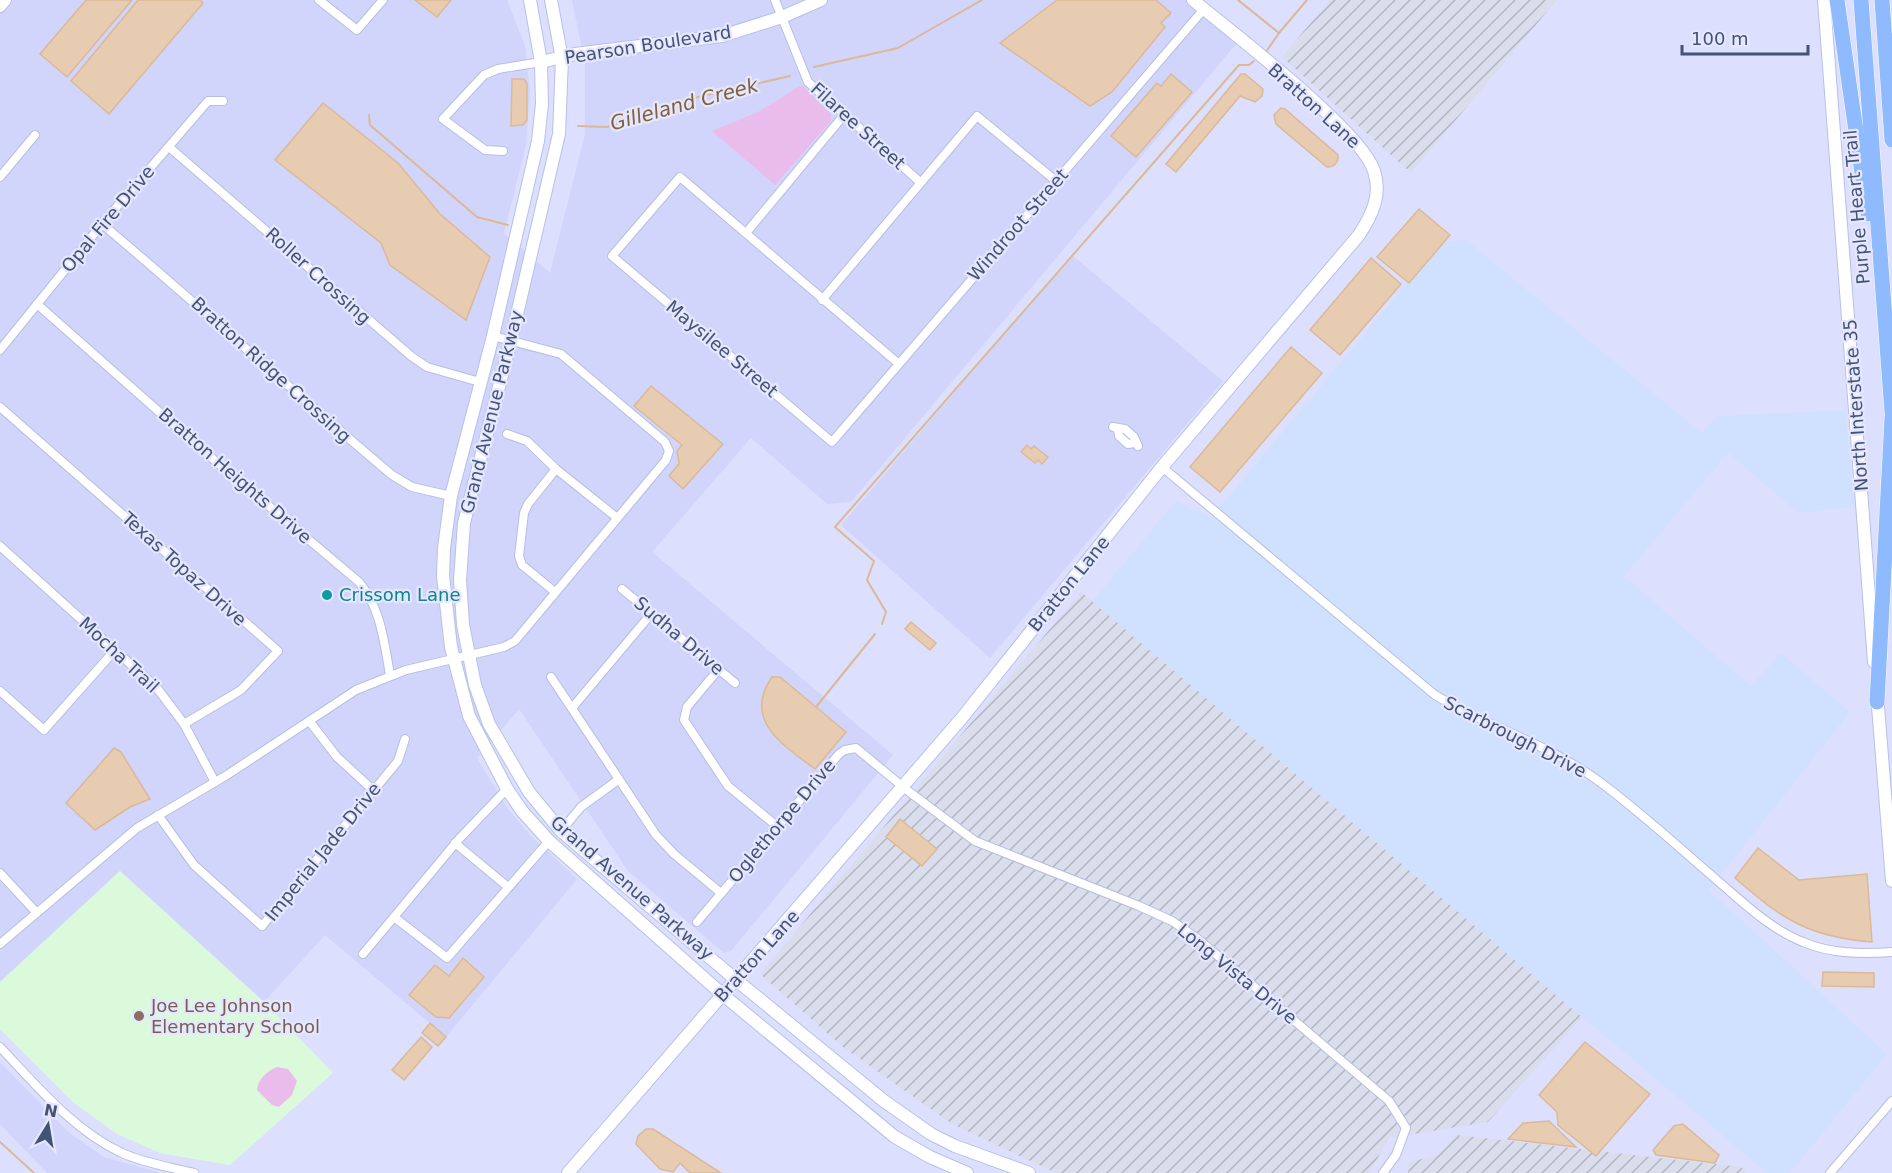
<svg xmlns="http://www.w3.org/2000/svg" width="1892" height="1173" font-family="'DejaVu Sans',sans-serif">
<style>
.residential{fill:#d1d5fb}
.commercial{fill:#d0e1ff}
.industrial{fill:url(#industrial-furrows)}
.education{fill:#dbfadb}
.park{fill:#e9bcec}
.water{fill:#e8ccb1;stroke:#dbb997;stroke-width:1.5}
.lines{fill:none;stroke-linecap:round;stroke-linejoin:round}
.stream{stroke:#dbb997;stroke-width:2}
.street-casing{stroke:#b6bedf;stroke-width:10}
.secondary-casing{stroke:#b7c0e8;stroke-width:14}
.highway-casing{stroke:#fff;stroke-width:16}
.street{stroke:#fff;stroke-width:8}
.secondary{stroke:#fff;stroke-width:12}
.highway{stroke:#8fbafe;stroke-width:15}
.culture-dot{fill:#0f9aa8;stroke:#e5e7ff;stroke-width:2}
.education-dot{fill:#8d6e63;stroke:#e5e7ff;stroke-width:2}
.labels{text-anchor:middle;stroke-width:4.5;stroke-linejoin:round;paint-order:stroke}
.street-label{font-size:18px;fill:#445375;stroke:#e5e7ff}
.culture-label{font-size:18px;fill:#0d838f;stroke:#e5e7ff;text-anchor:start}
.education-label{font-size:18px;fill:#785e54;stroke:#e5e7ff;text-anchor:start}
.water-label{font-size:20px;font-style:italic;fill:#83603a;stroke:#e5e7ff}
</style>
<defs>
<pattern id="industrial-furrows" width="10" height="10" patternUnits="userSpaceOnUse" patternTransform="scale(1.5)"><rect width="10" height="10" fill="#daddeb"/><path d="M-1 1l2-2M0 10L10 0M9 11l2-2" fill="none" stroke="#b2b6c3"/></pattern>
</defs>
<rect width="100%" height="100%" fill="#dddffe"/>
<!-- residential -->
<g class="residential">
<polygon points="0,0 507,0 525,46 530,92 526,145 504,233 550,273 585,134 585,64 572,0 1187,0 1237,43 851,502 827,504 751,438 652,552 893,755 731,951 724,953 628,871 519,709 477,758 508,809 530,835 577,879 446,1037 325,935 264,1002 120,871 0,982"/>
<polygon points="1072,255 1223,381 990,658 841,525"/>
<polygon points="0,1062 68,1132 104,1157 161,1173 47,1173 0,1124"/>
</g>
<!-- commercial -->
<polygon class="commercial" points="1466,240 1702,433 1718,416 1845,410 1855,507 1799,513 1728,453 1624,576 1751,686 1781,653 1850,712 1709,890 1887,1054 1790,1173 1767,1173 1092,602 1176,501 1211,518 1440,243"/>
<!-- industrial -->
<g class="industrial">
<polygon points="1330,0 1557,0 1411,173 1282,57"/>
<polygon points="1081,592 1582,1017 1488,1122 1389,1138 1369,1173 1056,1173 952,1124 843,1047 760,974"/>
<polygon points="1456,1135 1741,1167 1747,1173 1408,1173 1409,1162 1438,1155"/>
</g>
<!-- education -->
<polygon class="education" points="120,871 264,1002 333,1073 230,1165 160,1153 117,1134 74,1103 0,1029 0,982"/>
<!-- park -->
<g class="park">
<polygon points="802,85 831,115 831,121 775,185 712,131 758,112"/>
<path d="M277 1067 288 1069 297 1081 292 1095 279 1107 272 1105 257 1090C258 1079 267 1071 277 1067Z"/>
</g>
<!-- water -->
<g class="water">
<polygon points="86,0 132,0 67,77 40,54"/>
<polygon points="138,0 200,0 203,3 109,114 71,81"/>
<polygon points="415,0 451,0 437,17"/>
<polygon points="1057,0 1156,0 1171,13 1161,23 1165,27 1112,92 1090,106 1000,43"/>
<polygon points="1171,74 1192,92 1136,157 1111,136 1157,83 1161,86"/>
<polygon points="1241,74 1245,74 1263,89 1262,96 1255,102 1240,96 1176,172 1166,164"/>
<polygon points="512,79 524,79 527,84 527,120 523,125 511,126"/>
<polygon points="323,103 398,163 440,214 490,257 466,320 390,265 381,243 275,160"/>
<path d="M1281 108 1285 109 1338 155C1339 161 1334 168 1327 167L1276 124 1274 115Z"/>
<polygon points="1419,209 1450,235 1409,283 1377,257"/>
<polygon points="1371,258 1401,284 1340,355 1310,330"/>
<polygon points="1291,347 1322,373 1220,492 1190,467"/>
<polygon points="651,386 723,444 683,489 669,476 679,464 677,451 682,445 634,406"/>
<polygon points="1027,445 1031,449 1034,446 1048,457 1042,464 1038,460 1035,463 1021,452"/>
<polygon points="911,622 936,643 930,650 905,629"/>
<path d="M772 677H780L846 732 815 769C783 745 742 720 772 677Z"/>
<polygon points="114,748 121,752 150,799 130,807 95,830 66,803"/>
<polygon points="900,819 937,849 922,866 886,837"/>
<path d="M1758 848 1799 880 1867 874 1872 942C1808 937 1782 919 1735 878Z"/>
<polygon points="463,958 484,977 449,1018 436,1017 409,995 435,965 449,976"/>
<polygon points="1823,972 1874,973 1874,987 1822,986"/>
<polygon points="430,1023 446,1037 438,1046 422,1033"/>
<polygon points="421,1037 432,1047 404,1080 392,1070"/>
<polygon points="1585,1042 1650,1094 1596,1156 1558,1125 1557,1112 1539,1095"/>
<polygon points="1549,1121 1576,1147 1508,1139 1523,1123"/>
<polygon points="1683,1124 1719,1155 1715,1163 1656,1155 1653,1150 1674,1126"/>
<polygon points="646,1129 653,1129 721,1173 690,1173 680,1163 673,1172 660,1169 636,1144 638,1136"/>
</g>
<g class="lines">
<!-- stream -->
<g class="stream">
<polyline points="1238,0 1279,33 1307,0"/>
<polyline points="1266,52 1279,33"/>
<polyline points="814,67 898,48 982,0"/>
<polyline points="369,115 370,125 477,217 508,225"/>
<polyline points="578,126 607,127 698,97 790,76"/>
<polyline points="882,624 886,612 867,580 874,561 835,527 1239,65 1249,65 1254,61"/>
<polyline points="816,707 875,634"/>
<polyline points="0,1142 34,1173"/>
</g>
<!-- street casing -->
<g class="street-casing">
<g id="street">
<polyline points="319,0 357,30 383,0"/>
<polyline points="775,0 808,82 920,182"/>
<polyline points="169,147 411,356 427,367 480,382"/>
<polyline points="503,151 485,150 443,119 484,75 498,69 541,62"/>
<polyline points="0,177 35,135"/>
<path d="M102 224C200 306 294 393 392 475L412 487 451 496"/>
<polyline points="746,233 844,115"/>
<polyline points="822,300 977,116 1056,181"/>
<path d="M37 304 200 448 359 582C381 608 384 642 390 675"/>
<polyline points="0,350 102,224 208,101 223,101"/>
<polyline points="899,364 680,177 612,256 832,442 1204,9"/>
<polyline points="0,407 278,651 241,690 184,724"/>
<polyline points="1113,427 1125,429 1134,437 1138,446"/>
<polyline points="1118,429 1119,436 1128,444 1135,443"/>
<polyline points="507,434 527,441 556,469 616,517"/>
<path d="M1162 467 1435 695C1490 728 1549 744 1600 782 1643 814 1684 852 1725 887 1749 908 1773 930 1803 942 1831 954 1862 954 1892 952"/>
<polyline points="0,546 157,688 184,724 215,782"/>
<polyline points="622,589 735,683"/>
<polyline points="555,592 522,565 519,556 524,513 528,504 556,469"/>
<polyline points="718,670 687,707 684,720 728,786 778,827"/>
<polyline points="551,677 656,835 674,854 721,893"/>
<polyline points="0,691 44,730 115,650"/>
<polyline points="572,708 651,614"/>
<polyline points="310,722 337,757 373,790"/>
<polyline points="507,789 459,839 394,917 447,958 549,841"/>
<polyline points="158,815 194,865 262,926 398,761 405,739"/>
<polyline points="561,831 581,807 618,780"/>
<polyline points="455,843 508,887"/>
<polyline points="0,873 36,912"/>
<polyline points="697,922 839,754 845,750 856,748 908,791 975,841 1139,906 1172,921 1198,939 1389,1101 1406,1128 1396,1155 1383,1173"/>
<polyline points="0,944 137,828 227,775 356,690 406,670 504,647 515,641 666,460 669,451 665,442 561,354 493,336"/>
<polyline points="363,954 394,917"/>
<path d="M0 1047C36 1085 74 1131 122 1153 144 1163 170 1167 194 1173"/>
<polyline points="1830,1173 1892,1101"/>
</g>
</g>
<!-- secondary casing -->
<g class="secondary-casing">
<g id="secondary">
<polyline points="530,0 541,62 542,104 538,141 493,336 451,496 444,548 443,576 451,647 469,716 507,789 522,811 549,841 722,994 895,1137 930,1157 967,1173"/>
<polyline points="551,0 562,59 559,134 511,340 464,523 460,580 463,625 475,685 489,724 529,792 561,831 735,979 884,1101 931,1134 955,1146 1029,1173"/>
<polyline points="1824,0 1874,662"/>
<polyline points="0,6 5,0"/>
<polyline points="541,62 575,54 722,36 782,17 821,0"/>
<polyline points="1877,694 1892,881"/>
<path d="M568 1173 961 719 1162 467 1359 235C1372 215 1382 195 1374 171 1362 131 1231 32 1193 0"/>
</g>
</g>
<!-- highway casing -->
<g class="highway-casing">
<g id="highway">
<polyline points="1837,0 1868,214"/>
<polyline points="1861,0 1892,412"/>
<polyline points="1882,0 1892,140"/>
<polyline points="1877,702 1892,418"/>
</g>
</g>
<!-- street -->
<use href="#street" class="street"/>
<!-- secondary -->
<use href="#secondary" class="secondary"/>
<!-- highway -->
<use href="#highway" class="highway"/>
</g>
<!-- markers -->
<circle class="culture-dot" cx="327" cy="595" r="6"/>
<circle class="education-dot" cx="139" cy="1016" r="6"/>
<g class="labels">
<!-- street labels -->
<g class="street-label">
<text transform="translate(648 45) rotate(-9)" y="6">Pearson Boulevard</text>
<text transform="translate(1314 106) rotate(42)" y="6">Bratton Lane</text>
<text transform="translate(858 126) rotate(42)" y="6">Filaree Street</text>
<text transform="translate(1857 207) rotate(-95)" y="6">Purple Heart Trail</text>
<text transform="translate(108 219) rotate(-50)" y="6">Opal Fire Drive</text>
<text transform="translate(1018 225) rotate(-49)" y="6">Windroot Street</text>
<text transform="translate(318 276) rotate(42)" y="6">Roller Crossing</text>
<text transform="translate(722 349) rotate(40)" y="6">Maysilee Street</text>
<text transform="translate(271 370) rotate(42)" y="6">Bratton Ridge Crossing</text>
<text transform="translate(1856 405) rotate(-94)" y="6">North Interstate 35</text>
<text transform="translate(492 412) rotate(-76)" y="6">Grand Avenue Parkway</text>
<text transform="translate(235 476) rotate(41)" y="6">Bratton Heights Drive</text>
<text transform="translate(184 569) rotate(42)" y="6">Texas Topaz Drive</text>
<text transform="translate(1069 584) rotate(-51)" y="6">Bratton Lane</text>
<text transform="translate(679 636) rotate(40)" y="6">Sudha Drive</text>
<text transform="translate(119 655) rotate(43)" y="6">Mocha Trail</text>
<text transform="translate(1515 737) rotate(27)" y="6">Scarbrough Drive</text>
<text transform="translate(782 821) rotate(-50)" y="6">Oglethorpe Drive</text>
<text transform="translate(323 852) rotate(-51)" y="6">Imperial Jade Drive</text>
<text transform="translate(632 888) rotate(41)" y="6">Grand Avenue Parkway</text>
<text transform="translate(757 956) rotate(-48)" y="6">Bratton Lane</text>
<text transform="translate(1237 974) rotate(39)" y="6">Long Vista Drive</text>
</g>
<!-- culture labels -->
<g class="culture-label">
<text x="339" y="601">Crissom Lane</text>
</g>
<!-- education labels -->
<g class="education-label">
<text x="151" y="1012">Joe Lee Johnson<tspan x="151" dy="21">Elementary School</tspan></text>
</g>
<!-- water labels -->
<g class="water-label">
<text transform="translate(684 104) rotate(-15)" y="7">Gilleland Creek</text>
</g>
</g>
<!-- north arrow -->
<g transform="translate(48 1125) rotate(11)" stroke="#e5e7ff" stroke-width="4.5" paint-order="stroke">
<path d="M0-4.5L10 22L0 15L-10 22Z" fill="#445375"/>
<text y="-9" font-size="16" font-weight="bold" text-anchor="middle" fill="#445375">N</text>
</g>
<!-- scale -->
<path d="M1682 45v9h126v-9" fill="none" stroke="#445375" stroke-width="3"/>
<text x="1691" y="45" font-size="18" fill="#445375" stroke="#e5e7ff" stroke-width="4.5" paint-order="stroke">100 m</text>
</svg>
